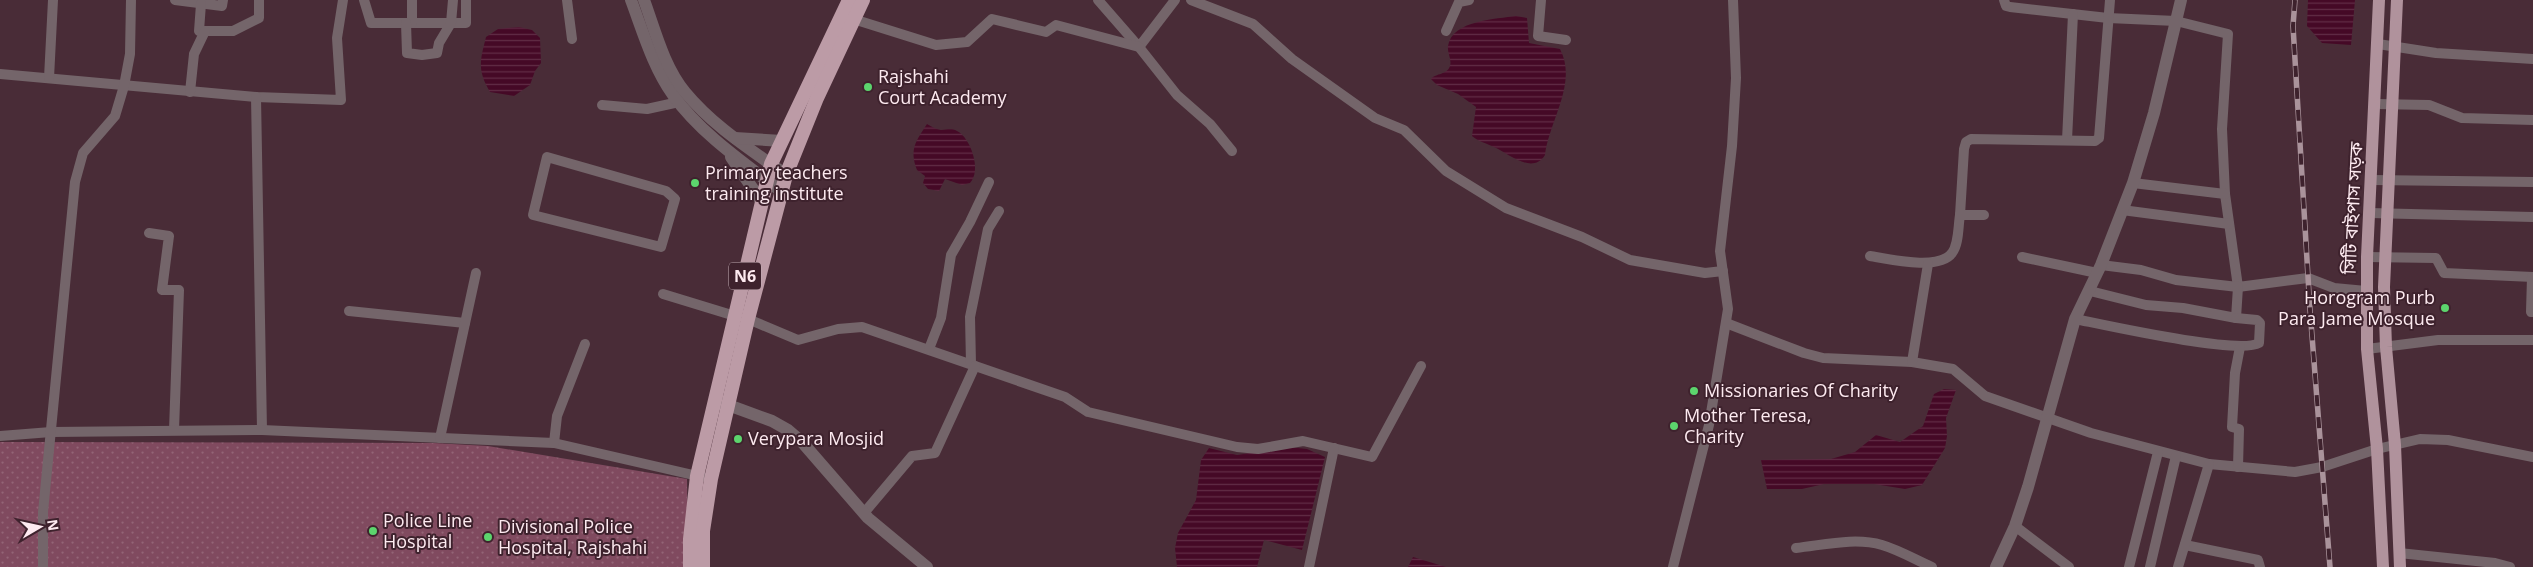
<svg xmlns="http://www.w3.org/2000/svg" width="2533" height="567" font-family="'Open Sans','Noto Sans Bengali',sans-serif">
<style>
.grass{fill:url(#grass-dots)}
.water{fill:url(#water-rules)}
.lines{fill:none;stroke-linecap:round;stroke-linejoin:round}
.minor{stroke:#74656a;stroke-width:10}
.tertiary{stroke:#74656a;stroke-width:12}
.primary{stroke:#b0929c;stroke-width:12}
.trunk{stroke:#bc9ba6;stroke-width:14}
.rail-casing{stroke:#aa939b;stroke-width:5.5}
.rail{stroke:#3e222d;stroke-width:4;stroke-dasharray:11;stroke-linecap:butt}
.poi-dot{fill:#5cd56d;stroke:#3e222d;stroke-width:2}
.labels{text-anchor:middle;stroke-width:4;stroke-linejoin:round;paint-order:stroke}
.shield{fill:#3e222d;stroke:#c4aeb6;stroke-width:1}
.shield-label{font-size:16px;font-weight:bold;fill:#fdeaf0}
.poi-label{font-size:18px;fill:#fdeaf0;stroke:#3e222d;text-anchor:start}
.street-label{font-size:18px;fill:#fdeaf0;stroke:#3e222d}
</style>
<defs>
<pattern id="grass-dots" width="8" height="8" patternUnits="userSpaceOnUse" patternTransform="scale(1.25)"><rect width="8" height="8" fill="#804a5f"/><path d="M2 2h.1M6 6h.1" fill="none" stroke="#936476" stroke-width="1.8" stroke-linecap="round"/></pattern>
<pattern id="water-rules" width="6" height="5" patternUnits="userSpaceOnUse" patternTransform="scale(1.25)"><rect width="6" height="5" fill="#450926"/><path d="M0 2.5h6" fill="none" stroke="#612d46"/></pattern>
</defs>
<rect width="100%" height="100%" fill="#492c37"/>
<!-- grass -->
<polygon class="grass" points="0,442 433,443 488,446 687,479 688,567 0,567"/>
<!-- water -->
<g class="water">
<polygon points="2308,0 2355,0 2351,45 2322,43 2307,26"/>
<path d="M1516 16 1527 18 1529 43 1560 49C1578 83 1549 121 1545 155 1532 176 1507 152 1494 147 1486 143 1479 142 1472 136L1476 107 1458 94 1437 85 1431 79C1436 73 1447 75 1450 66 1452 59 1447 53 1448 46 1452 20 1497 19 1516 16Z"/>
<path d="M519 27 532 30 540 38 541 63 535 71 530 85 514 96 490 92C477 70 480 61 486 37L498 29Z"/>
<path d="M927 124C931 126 935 129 941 130 947 130 951 128 957 131 971 138 982 171 970 183L962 185 945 179 939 191 928 189 923 183 925 176 917 170C909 149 916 141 927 124Z"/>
<polygon points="1944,389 1956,390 1946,418 1947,436 1945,448 1922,485 1905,489 1874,484 1824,484 1802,489 1767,489 1761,460 1831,459 1855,452 1876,435 1900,442 1923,426 1934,394"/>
<polygon points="1289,447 1307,449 1325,457 1302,550 1264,540 1257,567 1177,567 1175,548 1178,533 1196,500 1201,460 1209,448 1237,455"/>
<polygon points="1413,557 1446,567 1408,567"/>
</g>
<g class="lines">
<!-- minor -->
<g class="minor">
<polyline points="175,0 222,6 223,0"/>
<polyline points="364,0 371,23 466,23 466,0"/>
<polyline points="412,0 412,23"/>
<polyline points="567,0 572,39"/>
<polyline points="1098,0 1139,47 1175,0"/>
<polyline points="1191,0 1253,24 1292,59 1375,118 1404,130 1446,171 1506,208 1582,237 1630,260 1705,273 1723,271"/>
<polyline points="1541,0 1538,36 1566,40"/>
<polyline points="2004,0 2006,6 2010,7 2108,18 2176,21 2228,34 2222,129 2225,194 2238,287 2308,278 2334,288 2366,291"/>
<polyline points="201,4 199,31 233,31 259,18 259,0"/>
<polyline points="850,18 936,45 967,42 992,19 1046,32 1056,25 1139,47 1177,95 1210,124 1232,151"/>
<polyline points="406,23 407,53 422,55 437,53 439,43 451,23 453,0"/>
<polyline points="1446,31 1459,2 1469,0"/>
<polyline points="2378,44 2436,53 2533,59"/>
<polyline points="0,74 256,97 341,100 337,38 343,0"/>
<polyline points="49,78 53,0"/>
<polyline points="190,92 194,54 205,31"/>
<polyline points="256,97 262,430"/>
<polyline points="2376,104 2429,105 2462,118 2533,120"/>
<polyline points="602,105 647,109 679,102"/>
<polyline points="2067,140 2073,14"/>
<polygon points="547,157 666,191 675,199 661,247 533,215"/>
<polyline points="2372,180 2533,182"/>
<polyline points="2133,183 2225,194"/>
<polyline points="2122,210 2229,224"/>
<polyline points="2370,213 2533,217"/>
<polyline points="1960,215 1964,149 1966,142 1971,139 2095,141 2099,138 2110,0"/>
<polyline points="149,233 169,236 162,290 179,290 174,430"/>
<path d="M1870 256C1889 259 1939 271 1952 253 1959 244 1958 227 1960 215H1984"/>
<polyline points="2022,257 2097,273"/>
<polyline points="2367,257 2436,258 2444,273 2533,277"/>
<polyline points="2532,277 2531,312 2533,312"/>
<polyline points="2090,291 2146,305 2183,308 2236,318 2238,287 2176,280 2141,270 2101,265"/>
<polyline points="663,294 735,316"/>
<polyline points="349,311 465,323"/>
<polyline points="748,319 798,340 838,329 862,327 1065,397 1088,412 1237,447 1258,449 1303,441 1372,457 1421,366"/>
<path d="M2075 319C2105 325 2238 355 2259 343L2260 323 2257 320 2236 318"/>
<polyline points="1726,323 1804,353 1823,358 1912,362 1953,369 1985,396 2091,433 2209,464 2295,472 2322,467 2377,449 2420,439 2448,440 2533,457"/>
<polyline points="929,349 941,318 951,255 970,222 989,182"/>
<polyline points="2367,349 2438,340 2533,340"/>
<polyline points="1912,362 1928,264"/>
<polyline points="971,364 970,317 988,229 999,211"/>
<polyline points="0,436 51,432 262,430 554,443 702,477"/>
<polyline points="440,438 476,273"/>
<polyline points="554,443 557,416 585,344"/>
<polyline points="2238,467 2239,429 2232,427 2235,373 2240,347"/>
<polyline points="864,513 912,456 935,453 975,366"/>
<polyline points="2015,526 2069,567"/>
<polyline points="2185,545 2258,560 2260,567"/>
<path d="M1796 548C1824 545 1855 537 1882 545 1899 550 1916 560 1932 567"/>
<polyline points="2399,553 2495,563 2510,567"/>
<polyline points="43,567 43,512 75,182 83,153 115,116 124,86 130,54 131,0"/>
<polyline points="1309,567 1334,448"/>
<polyline points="1673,567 1709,425 1728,309 1720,251 1732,146 1736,78 1733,0"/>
<polyline points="2129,567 2158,452"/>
<polyline points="2150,567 2176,456"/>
<polyline points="2178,567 2209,464"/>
</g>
<!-- tertiary -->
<g class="tertiary">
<path d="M631 0C643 32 653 67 673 95 701 134 744 163 782 192"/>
<path d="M644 0C655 30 664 67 685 92 713 126 750 149 786 175"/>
<polyline points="735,138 782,141"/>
<polyline points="731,157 762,202"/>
<polyline points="720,402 772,421 788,430 802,442 868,518 927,567"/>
<polyline points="1996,567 2015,526 2028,487 2075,319 2101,265 2133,183 2154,113 2181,0"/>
</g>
<!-- primary -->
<g class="primary">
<polyline points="2379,0 2367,257 2367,349 2377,449 2383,567"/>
<polyline points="2397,0 2384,287 2386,347 2395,445 2400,567"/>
</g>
<!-- trunk -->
<g class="trunk">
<polyline points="690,567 690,539 697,476 771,164 849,0"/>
<polyline points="703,567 703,531 711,479 748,319 786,175 817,98 863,0"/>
</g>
<!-- rail casing -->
<g class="rail-casing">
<polyline id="rail" points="2295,0 2293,26 2310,310 2330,567"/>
</g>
<!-- rail -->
<use href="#rail" class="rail"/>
</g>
<!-- markers -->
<g class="poi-dot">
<circle cx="868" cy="87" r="5"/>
<circle cx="695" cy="183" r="5"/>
<circle cx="2445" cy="308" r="5"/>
<circle cx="1694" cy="391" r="5"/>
<circle cx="1674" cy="426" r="5"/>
<circle cx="738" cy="439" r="5"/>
<circle cx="373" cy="531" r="5"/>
<circle cx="488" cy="537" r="5"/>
</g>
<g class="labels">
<!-- shield labels -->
<rect class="shield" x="729" y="262.5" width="32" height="27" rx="4"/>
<g class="shield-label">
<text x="745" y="282">N6</text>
</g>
<!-- poi labels -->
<g class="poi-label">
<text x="878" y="83">Rajshahi<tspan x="878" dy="21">Court Academy</tspan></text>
<text x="705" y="179">Primary teachers<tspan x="705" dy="21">training institute</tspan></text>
<text x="2435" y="304" text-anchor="end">Horogram Purb<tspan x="2435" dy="21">Para Jame Mosque</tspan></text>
<text x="1704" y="397">Missionaries Of Charity</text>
<text x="1684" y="422">Mother Teresa,<tspan x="1684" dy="21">Charity</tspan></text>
<text x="748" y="445">Verypara Mosjid</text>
<text x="383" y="527">Police Line<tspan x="383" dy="21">Hospital</tspan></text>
<text x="498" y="533">Divisional Police<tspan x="498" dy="21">Hospital, Rajshahi</tspan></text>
</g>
<!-- street labels -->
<g class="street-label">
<text transform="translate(2353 208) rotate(-87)" y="6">সিটি বাইপাস সড়ক</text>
</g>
</g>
<!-- north arrow -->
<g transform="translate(40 527) rotate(81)" stroke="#3e222d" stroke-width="4" paint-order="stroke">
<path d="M0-4L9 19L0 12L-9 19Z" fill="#fdeaf0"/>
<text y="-8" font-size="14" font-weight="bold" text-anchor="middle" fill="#fdeaf0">N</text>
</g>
</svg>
